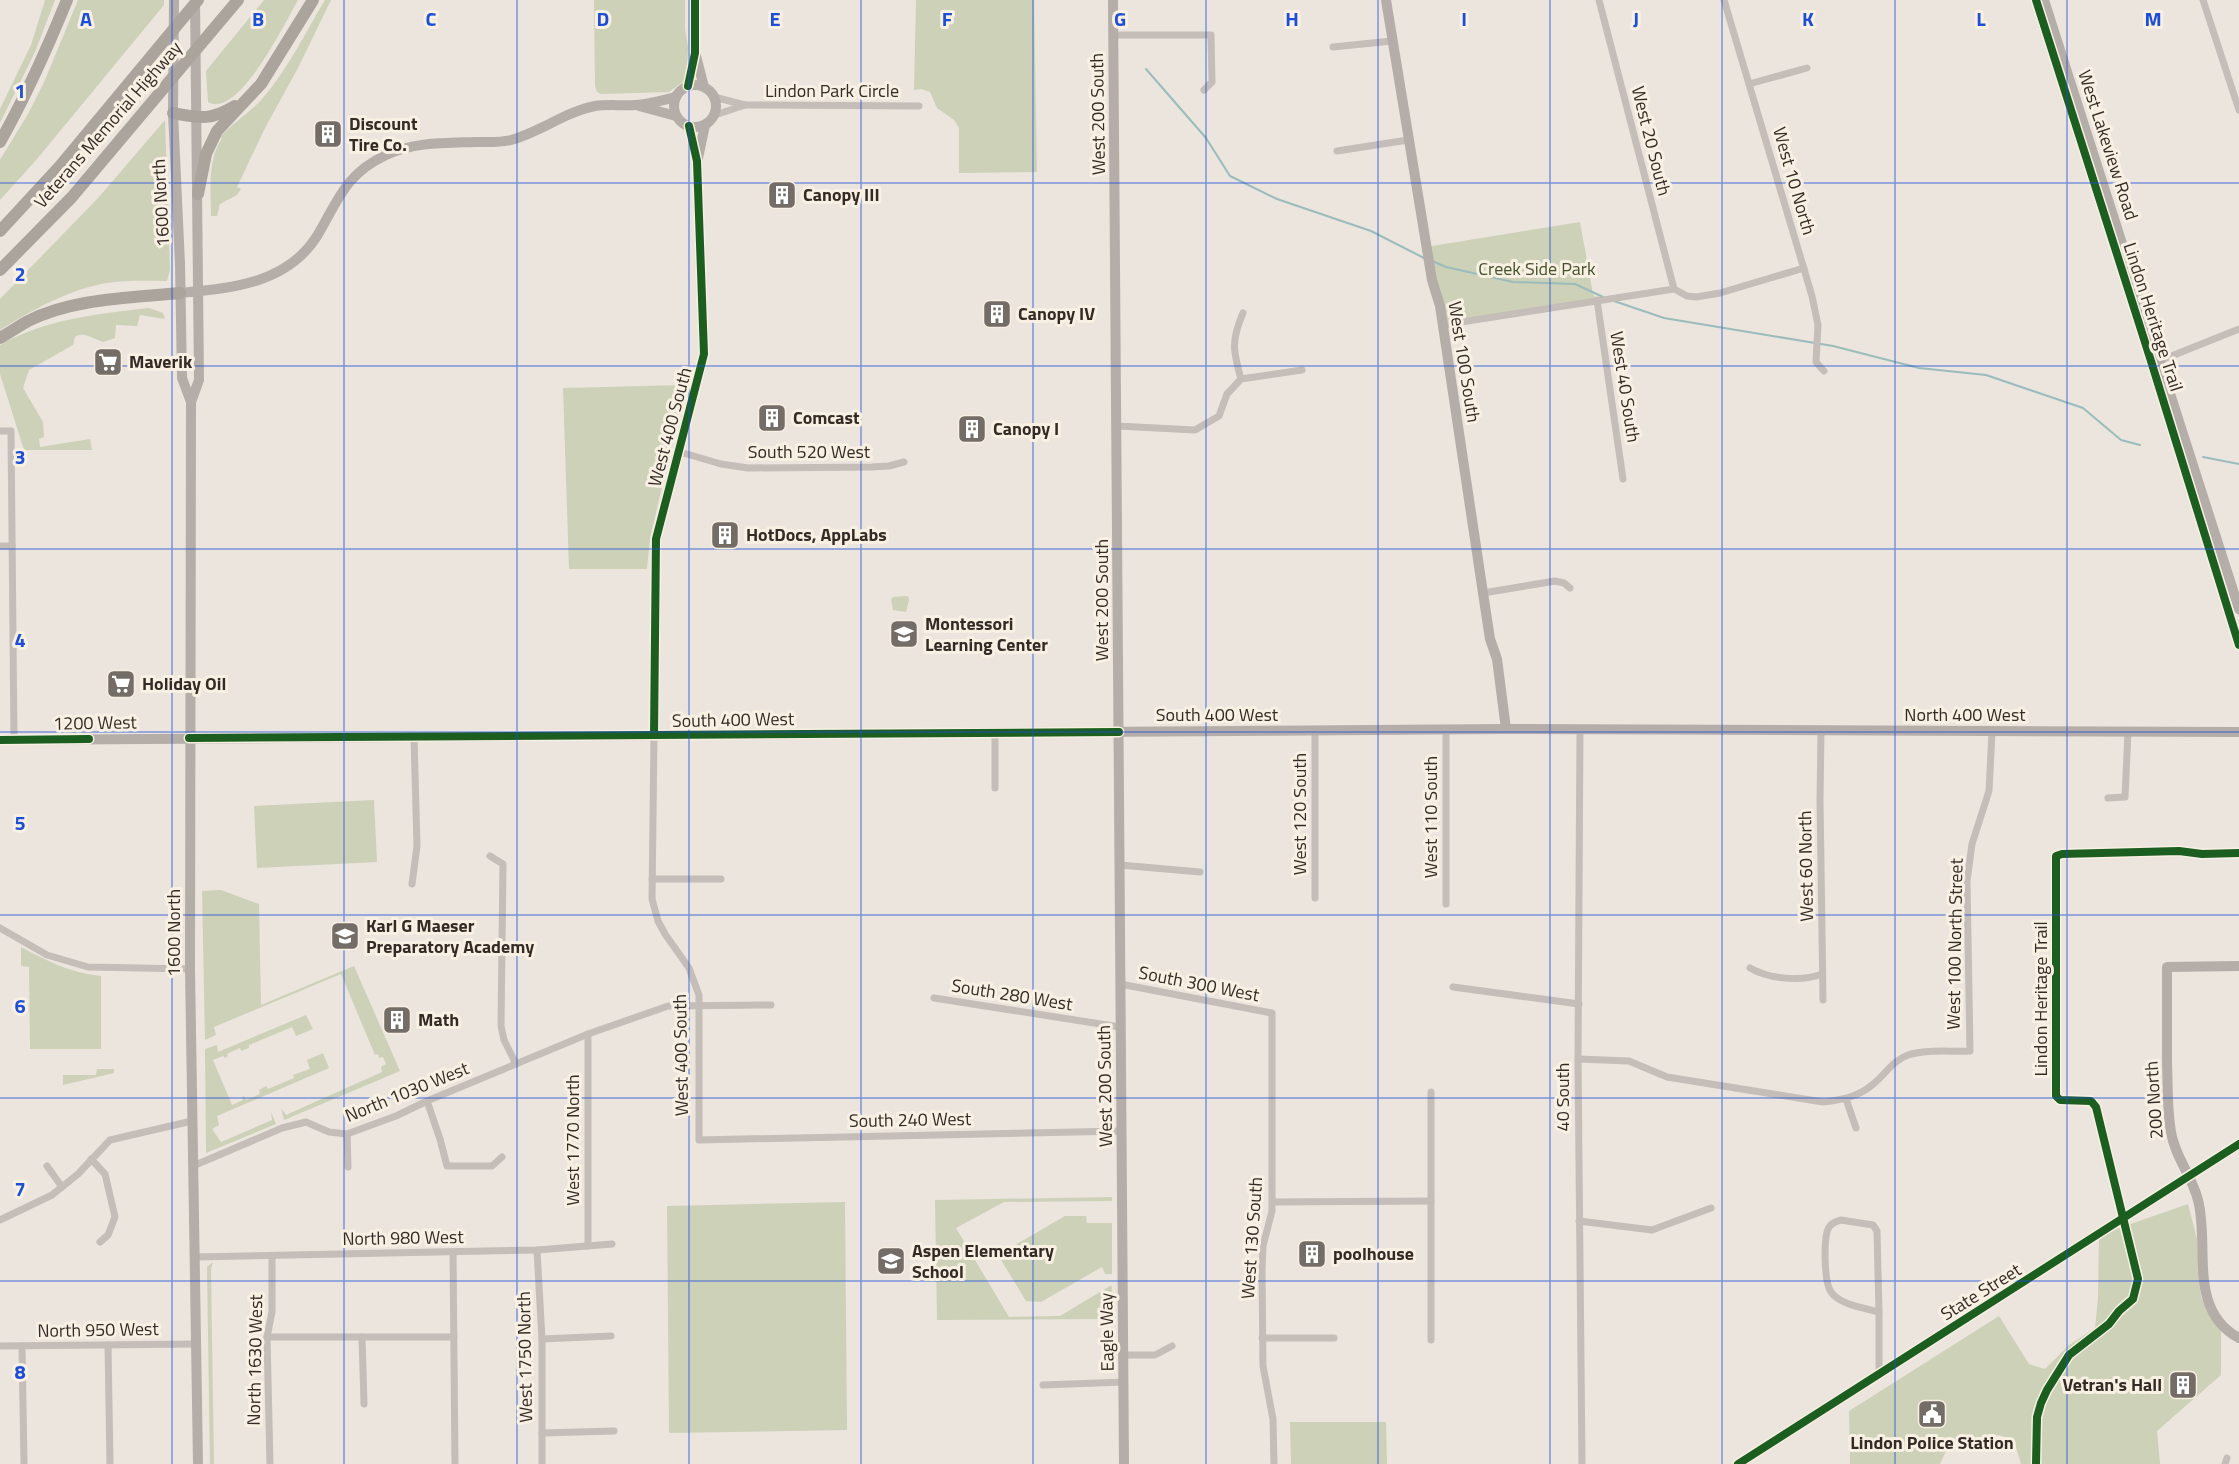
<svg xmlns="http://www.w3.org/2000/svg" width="2239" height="1464" font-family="'Titillium Web',sans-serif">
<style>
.green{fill:#ccd1b8}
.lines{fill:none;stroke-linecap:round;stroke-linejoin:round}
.stream{stroke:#9abcbc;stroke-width:2}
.street{stroke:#c4bdb8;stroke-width:7}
.secondary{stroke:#b5ada8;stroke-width:10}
.primary{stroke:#b3aca7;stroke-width:10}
.highway{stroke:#aaa49d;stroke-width:12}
.cycleway-casing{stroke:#f9f0e4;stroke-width:11}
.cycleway{stroke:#1b5e20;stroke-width:8}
.grid{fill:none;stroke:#1d4ed8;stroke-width:1.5;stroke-opacity:0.55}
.labels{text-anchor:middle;stroke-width:6;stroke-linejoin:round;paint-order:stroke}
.street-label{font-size:18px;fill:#342b26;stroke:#f9f0e4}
.poi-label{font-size:18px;font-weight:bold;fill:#342b26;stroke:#f9f0e4;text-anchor:start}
.park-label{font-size:18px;fill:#43522a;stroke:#f9f0e4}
.grid-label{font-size:20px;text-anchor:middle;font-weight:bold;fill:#1d4ed8;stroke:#f9f0e4;stroke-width:6;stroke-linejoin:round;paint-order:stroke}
</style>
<rect width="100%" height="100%" fill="#ebe5de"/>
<!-- green -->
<g class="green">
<polygon points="45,0 55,0 35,52 0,123 0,109 31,45"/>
<polygon points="78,0 164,0 164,5 37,159 0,200 0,160 28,114 45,80"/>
<path d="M264 0H298C286 21 238 120 208 102L206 71Z"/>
<path d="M325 0H331L298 68 265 128 237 187 241 189 237 195 220 204 217 216H211C211 190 207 161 222 138L220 137C233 123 249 113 262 99 287 71 305 33 325 0Z"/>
<polygon points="594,0 685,0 685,29 688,47 687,75 684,81 669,92 601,94 597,92 595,86"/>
<polygon points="916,0 1034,0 1037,172 959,173 959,128 954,120 937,108 930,92 921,89 914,90"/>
<path d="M165 120 170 270 167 281C147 281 127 280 107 283 70 289 32 310 0 330V299L99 197Z"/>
<polygon points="1580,222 1593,294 1597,300 1442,325 1426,247"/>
<path d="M149 308 163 313 165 319 140 315 137 326 116 325 115 338 103 342C93 339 84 331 75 337L73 345 29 370 23 388 43 422 44 437 39 439 40 447 90 439 92 450H24L0 374V345C46 319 97 314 149 308Z"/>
<polygon points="686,385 650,538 647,569 569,569 563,388"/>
<polygon points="908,596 909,600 906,612 893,610 891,599 894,597"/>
<polygon points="374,800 377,862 257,868 254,806"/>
<polygon points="221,890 259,904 261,1005 354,966 400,1071 284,1120 281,1108 286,1115 382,1072 381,1067 386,1064 383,1057 379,1058 378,1054 375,1055 341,974 214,1027 216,1035 205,1040 202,891"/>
<path d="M21 947C47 961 71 973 101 976V1049H30L29 967 21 966Z"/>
<polygon points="306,1015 313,1029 296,1036 292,1027 249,1045 249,1048 241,1051 240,1048 227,1054 228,1056 225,1058 223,1056 213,1060 232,1105 243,1100 242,1097 244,1096 246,1100 260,1094 259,1090 266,1086 268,1089 294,1078 293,1075 310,1069 307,1060 323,1053 329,1068 217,1116 219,1125 212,1129 221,1142 272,1120 271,1112 276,1124 206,1153 205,1049 217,1045 218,1052"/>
<polygon points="97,1069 114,1069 114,1073 63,1085 63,1075 96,1075"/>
<polygon points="1112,1197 1112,1201 1004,1202 956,1228 1009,1317 1060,1316 1110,1286 1112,1286 1110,1319 937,1320 935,1200"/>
<polygon points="845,1202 847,1430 669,1433 667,1206"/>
<path d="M2188 1204 2197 1239 2201 1297 2208 1313 2221 1329V1375L2157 1431 2160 1464H2021L2015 1444C1996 1429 1995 1437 1976 1438 1971 1438 1966 1437 1961 1438L1946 1451 1940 1464H1850L1849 1411 1999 1316 2029 1364 2045 1369 2068 1346 2095 1328 2098 1298 2099 1235Z"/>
<polygon points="1065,1216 1086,1216 1087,1223 1112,1223 1112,1274 1105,1274 1102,1267 1041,1302 1026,1301 998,1255"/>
<polygon points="213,1262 211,1269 214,1464 210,1464 207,1267"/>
<polygon points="1290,1422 1386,1422 1387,1464 1291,1464"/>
</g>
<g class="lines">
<!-- stream -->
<g class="stream">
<polyline points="1146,69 1206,138 1230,176 1277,199 1371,231 1424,258"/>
<polyline points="1432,261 1446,267 1513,282 1575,284 1603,297"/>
<polyline points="1614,301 1664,318 1833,346 1919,368 1986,375 2083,408 2121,440 2140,445"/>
<polyline points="2203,457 2239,464"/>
</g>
<!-- street -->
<g class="street">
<polyline points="1599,0 1674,289"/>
<polyline points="1724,0 1812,296 1818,325 1816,362 1824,371"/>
<polyline points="2203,0 2239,110"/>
<polyline points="1113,35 1211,35 1212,82 1204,90"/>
<polyline points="1333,47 1392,41"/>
<polyline points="1749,84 1807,68"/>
<polyline points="714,97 745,105 919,106"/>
<polyline points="715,115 745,105"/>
<polyline points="1337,151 1408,140"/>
<polyline points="1597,300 1623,479"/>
<polyline points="1442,325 1674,289 1687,296 1696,297 1720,293 1804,268"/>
<polyline points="2159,361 2239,329"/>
<path d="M1241 379C1233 350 1231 341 1243 313"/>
<polyline points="1117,426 1195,430 1219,416 1227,394 1241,379 1302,370"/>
<polyline points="0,431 11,431 14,740"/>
<polyline points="680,452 721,464 748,468 871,467 889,466 904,462"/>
<polyline points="0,546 12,546"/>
<polyline points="1483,593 1555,581 1564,583 1570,588"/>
<polyline points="1580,729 1578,1059 1582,1464"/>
<polyline points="1446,730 1446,904"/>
<polyline points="1821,731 1820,800 1823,1000"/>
<polyline points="995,733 995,788"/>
<polyline points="654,735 652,899 658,921 665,934 689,968 699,995 699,1140 1122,1131"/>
<polyline points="2108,798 2125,797 2128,732"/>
<polyline points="490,856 503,864 501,1026 504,1040 516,1064"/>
<polyline points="1120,865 1200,872"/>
<polyline points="652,879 721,879"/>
<polyline points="412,884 417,846 414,737"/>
<polyline points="1315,898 1315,731"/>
<polyline points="0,928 47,955 88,967 190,969"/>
<path d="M1750 968C1769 979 1801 982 1822 974"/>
<polyline points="1120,984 1272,1013 1272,1211 1263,1246 1262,1270 1263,1366 1273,1419 1274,1464"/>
<polyline points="1453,987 1579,1004"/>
<polyline points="934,998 1120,1027"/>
<polyline points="588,1034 588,1246"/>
<path d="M1578 1059 1629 1061 1667 1077 1823 1102C1841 1100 1858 1097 1872 1085 1885 1075 1892 1061 1908 1055 1927 1049 1950 1052 1970 1051L1967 881 1972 844 1989 791 1992 732"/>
<polyline points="1431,1092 1431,1340"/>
<polyline points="1846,1099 1856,1128"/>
<polyline points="427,1101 440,1139 447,1166 492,1166 502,1157"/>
<polyline points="347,1134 348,1167"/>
<polyline points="91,1159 105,1174 115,1217 108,1235 100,1242"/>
<polyline points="47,1166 62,1187"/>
<polyline points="193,1166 282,1128 306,1122 329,1132 347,1134 396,1116 427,1101 588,1034 668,1006 771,1005"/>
<polyline points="1273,1202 1431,1201"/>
<polyline points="0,1220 52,1195 78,1174 110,1140 192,1121"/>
<path d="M1841 1220 1873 1225 1877 1231 1879 1312C1865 1308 1840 1305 1831 1292 1824 1282 1823 1237 1829 1227 1832 1223 1837 1221 1841 1220Z"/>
<polyline points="1579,1221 1652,1230 1711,1208"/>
<polyline points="537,1250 542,1339 542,1464"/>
<polyline points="453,1252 455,1464"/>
<polyline points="195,1257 537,1250 612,1244"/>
<polyline points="1879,1312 1879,1374"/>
<polyline points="267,1337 454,1337"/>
<polyline points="362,1337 364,1404"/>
<polyline points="1262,1338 1334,1338"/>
<polyline points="542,1339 611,1336"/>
<polyline points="108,1345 110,1464"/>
<polyline points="0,1346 196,1344"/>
<polyline points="22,1346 24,1464"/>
<polyline points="1123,1355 1155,1355 1172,1346"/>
<polyline points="1043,1385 1124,1382"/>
<polyline points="542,1433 614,1431"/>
<polyline points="270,1464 267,1337 272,1312 272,1256"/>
<polyline points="2225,1464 2227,1458"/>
</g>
<!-- secondary -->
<g class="secondary">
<polyline points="174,0 173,113 180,264 182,378 191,402"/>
<polyline points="195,0 199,380 191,402 190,969 198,1464"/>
<polyline points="1113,0 1124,1464"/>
<polyline points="1386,0 1432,280 1440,306 1483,593 1490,639 1497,659 1506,729"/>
<polyline points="2044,0 2239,609"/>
<polyline points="696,56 704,87"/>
<circle cx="695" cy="106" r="21"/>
<polyline points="688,86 695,53 695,0"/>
<polyline points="639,106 676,116"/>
<polyline points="698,158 705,125"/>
<path d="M180 293C231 288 287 284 317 236 338 201 345 174 386 155 414 142 444 143 475 142 487 142 499 143 511 140 540 132 565 112 595 106 608 104 623 106 636 105 649 104 663 100 676 97"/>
<polyline points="654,735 656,539 704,354 697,161 689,126"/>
<polyline points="0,740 1506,729 2239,732"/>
<path d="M2239 966 2167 967C2167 999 2167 1031 2167 1063 2168 1086 2167 1109 2171 1132 2175 1157 2192 1176 2198 1200 2210 1246 2187 1310 2239 1338"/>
</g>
<!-- primary -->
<polyline class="primary" points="1738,1464 2239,1144"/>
<!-- highway -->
<g class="highway">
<path d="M173 113C200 118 210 121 235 106"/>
<path d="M0 142C26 96 47 49 67 0"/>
<polyline points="198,194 206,154 217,131 261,84 313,0"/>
<polyline points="0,231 60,166 198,0"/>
<polyline points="0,270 72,197 238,0"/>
<path d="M0 338C9 333 19 326 28 321 74 298 131 298 180 293"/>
</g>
<!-- cycleway casing -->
<g class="cycleway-casing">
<g id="cycleway">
<polyline points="2036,0 2151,361 2239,645"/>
<polyline points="688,86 695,53 695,0"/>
<polyline points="654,735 656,539 704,354 697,161 689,126"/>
<polyline points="189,738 1119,732"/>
<polyline points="0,740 89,739"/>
<polyline points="1738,1464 2239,1144"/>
<polyline points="2036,1464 2037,1417 2041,1403 2047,1390 2069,1355 2109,1324 2119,1311 2133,1299 2138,1279 2096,1107 2091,1101 2060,1100 2056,1096 2056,856 2062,854 2179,851 2202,854 2239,853"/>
</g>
</g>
<!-- cycleway -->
<use href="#cycleway" class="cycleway"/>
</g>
<!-- grid -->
<path class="grid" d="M172 0V1464M344 0V1464M517 0V1464M689 0V1464M861 0V1464M1033 0V1464M1206 0V1464M1378 0V1464M1550 0V1464M1722 0V1464M1895 0V1464M2067 0V1464M0 183H2239M0 366H2239M0 549H2239M0 732H2239M0 915H2239M0 1098H2239M0 1281H2239"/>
<!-- icons -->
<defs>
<g id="building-square" transform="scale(1.5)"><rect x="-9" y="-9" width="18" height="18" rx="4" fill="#746c66" stroke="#f9f0e4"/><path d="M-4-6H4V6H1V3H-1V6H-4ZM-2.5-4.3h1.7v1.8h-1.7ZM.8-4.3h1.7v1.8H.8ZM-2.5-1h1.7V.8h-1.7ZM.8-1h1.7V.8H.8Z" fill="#fff"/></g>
<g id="supermarket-square" transform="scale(1.5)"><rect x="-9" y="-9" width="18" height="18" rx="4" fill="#746c66" stroke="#f9f0e4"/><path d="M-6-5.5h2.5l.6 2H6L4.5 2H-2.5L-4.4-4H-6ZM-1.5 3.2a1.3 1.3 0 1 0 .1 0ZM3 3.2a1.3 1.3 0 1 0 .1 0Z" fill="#fff"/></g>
<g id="school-square" transform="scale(1.5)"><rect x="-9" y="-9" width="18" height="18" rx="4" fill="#746c66" stroke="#f9f0e4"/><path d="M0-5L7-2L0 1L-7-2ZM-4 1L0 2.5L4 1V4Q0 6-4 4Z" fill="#fff"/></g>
<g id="civic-square" transform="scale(1.5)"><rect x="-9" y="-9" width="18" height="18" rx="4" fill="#746c66" stroke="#f9f0e4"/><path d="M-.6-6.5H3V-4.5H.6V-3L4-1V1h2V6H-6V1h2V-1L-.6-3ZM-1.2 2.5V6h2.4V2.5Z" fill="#fff"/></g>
</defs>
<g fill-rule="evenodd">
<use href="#building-square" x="328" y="134"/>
<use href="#building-square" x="782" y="195"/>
<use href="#building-square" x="997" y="314"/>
<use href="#supermarket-square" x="108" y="362"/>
<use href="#building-square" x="772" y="418"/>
<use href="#building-square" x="972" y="429"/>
<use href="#building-square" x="725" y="535"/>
<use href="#school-square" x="904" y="634"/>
<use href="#supermarket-square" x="121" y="684"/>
<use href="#school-square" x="345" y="936"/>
<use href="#building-square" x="397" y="1020"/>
<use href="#building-square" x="1312" y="1254"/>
<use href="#school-square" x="891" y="1261"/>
<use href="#building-square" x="2183" y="1385"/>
<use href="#civic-square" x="1932" y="1414"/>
</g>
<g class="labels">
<!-- street labels -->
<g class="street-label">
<text x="832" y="97">Lindon Park Circle</text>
<text transform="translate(1098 114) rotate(-91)" y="6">West 200 South</text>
<text transform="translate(108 125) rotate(-49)" y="6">Veterans Memorial Highway</text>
<text transform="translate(1651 141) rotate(76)" y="6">West 20 South</text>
<text transform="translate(2108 145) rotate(72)" y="6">West Lakeview Road</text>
<text transform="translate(1794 181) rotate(74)" y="6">West 10 North</text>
<text transform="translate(161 203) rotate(-93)" y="6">1600 North</text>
<text transform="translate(2153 317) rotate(72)" y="6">Lindon Heritage Trail</text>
<text transform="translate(1464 362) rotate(81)" y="6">West 100 South</text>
<text transform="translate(1625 387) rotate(81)" y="6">West 40 South</text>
<text transform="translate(670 427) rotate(-75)" y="6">West 400 South</text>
<text x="809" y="458">South 520 West</text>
<text transform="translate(1102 600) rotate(-90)" y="6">West 200 South</text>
<text x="1217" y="721">South 400 West</text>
<text x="1965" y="721">North 400 West</text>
<text transform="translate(733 720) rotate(-1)" y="6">South 400 West</text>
<text transform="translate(95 723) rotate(-1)" y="6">1200 West</text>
<text transform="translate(1300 814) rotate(-90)" y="6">West 120 South</text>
<text transform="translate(1431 817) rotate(-90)" y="6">West 110 South</text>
<text transform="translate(1806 866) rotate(-91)" y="6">West 60 North</text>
<text transform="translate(174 933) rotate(-90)" y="6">1600 North</text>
<text transform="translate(1955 944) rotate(-89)" y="6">West 100 North Street</text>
<text transform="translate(1199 984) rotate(11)" y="6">South 300 West</text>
<text transform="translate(1012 995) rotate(9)" y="6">South 280 West</text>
<text transform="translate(2041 999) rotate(-90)" y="6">Lindon Heritage Trail</text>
<text transform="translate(681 1055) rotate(-91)" y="6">West 400 South</text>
<text transform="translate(1105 1086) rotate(-91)" y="6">West 200 South</text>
<text transform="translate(407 1092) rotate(-22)" y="6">North 1030 West</text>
<text transform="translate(1563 1097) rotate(-90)" y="6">40 South</text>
<text transform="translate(2154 1100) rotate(-94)" y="6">200 North</text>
<text transform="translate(910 1120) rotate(-1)" y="6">South 240 West</text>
<text transform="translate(573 1140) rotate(-90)" y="6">West 1770 North</text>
<text transform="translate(403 1238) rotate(-1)" y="6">North 980 West</text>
<text transform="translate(1252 1238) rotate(-86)" y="6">West 130 South</text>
<text transform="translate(1981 1292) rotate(-32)" y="6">State Street</text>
<text transform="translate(98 1330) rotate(-1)" y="6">North 950 West</text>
<text transform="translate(1107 1332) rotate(-91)" y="6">Eagle Way</text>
<text transform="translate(525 1357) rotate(-91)" y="6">West 1750 North</text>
<text transform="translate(255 1360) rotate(-89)" y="6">North 1630 West</text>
</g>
<!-- poi labels -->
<g class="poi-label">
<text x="349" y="130">Discount<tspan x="349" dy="21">Tire Co.</tspan></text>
<text x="803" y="201">Canopy III</text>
<text x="1018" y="320">Canopy IV</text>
<text x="129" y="368">Maverik</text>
<text x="793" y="424">Comcast</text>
<text x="993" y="435">Canopy I</text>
<text x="746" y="541">HotDocs, AppLabs</text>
<text x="925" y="630">Montessori<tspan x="925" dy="21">Learning Center</tspan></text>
<text x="142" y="690">Holiday Oil</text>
<text x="366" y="932">Karl G Maeser<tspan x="366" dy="21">Preparatory Academy</tspan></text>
<text x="418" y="1026">Math</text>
<text x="912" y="1257">Aspen Elementary<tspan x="912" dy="21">School</tspan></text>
<text x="1333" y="1260">poolhouse</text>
<text x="2162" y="1391" text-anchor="end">Vetran's Hall</text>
<text x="1932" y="1449" text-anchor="middle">Lindon Police Station</text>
</g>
<!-- park labels -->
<g class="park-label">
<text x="1537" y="275">Creek Side Park</text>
</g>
</g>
<g class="grid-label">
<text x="86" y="26">A</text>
<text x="258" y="26">B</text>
<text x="431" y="26">C</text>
<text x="603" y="26">D</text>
<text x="775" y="26">E</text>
<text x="947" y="26">F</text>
<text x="1120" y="26">G</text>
<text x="1292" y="26">H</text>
<text x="1464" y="26">I</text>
<text x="1636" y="26">J</text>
<text x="1808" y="26">K</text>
<text x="1981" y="26">L</text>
<text x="2153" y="26">M</text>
<text x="20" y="98">1</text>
<text x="20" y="281">2</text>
<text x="20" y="464">3</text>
<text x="20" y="647">4</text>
<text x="20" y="830">5</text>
<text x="20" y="1013">6</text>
<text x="20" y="1196">7</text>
<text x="20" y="1379">8</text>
</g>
</svg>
